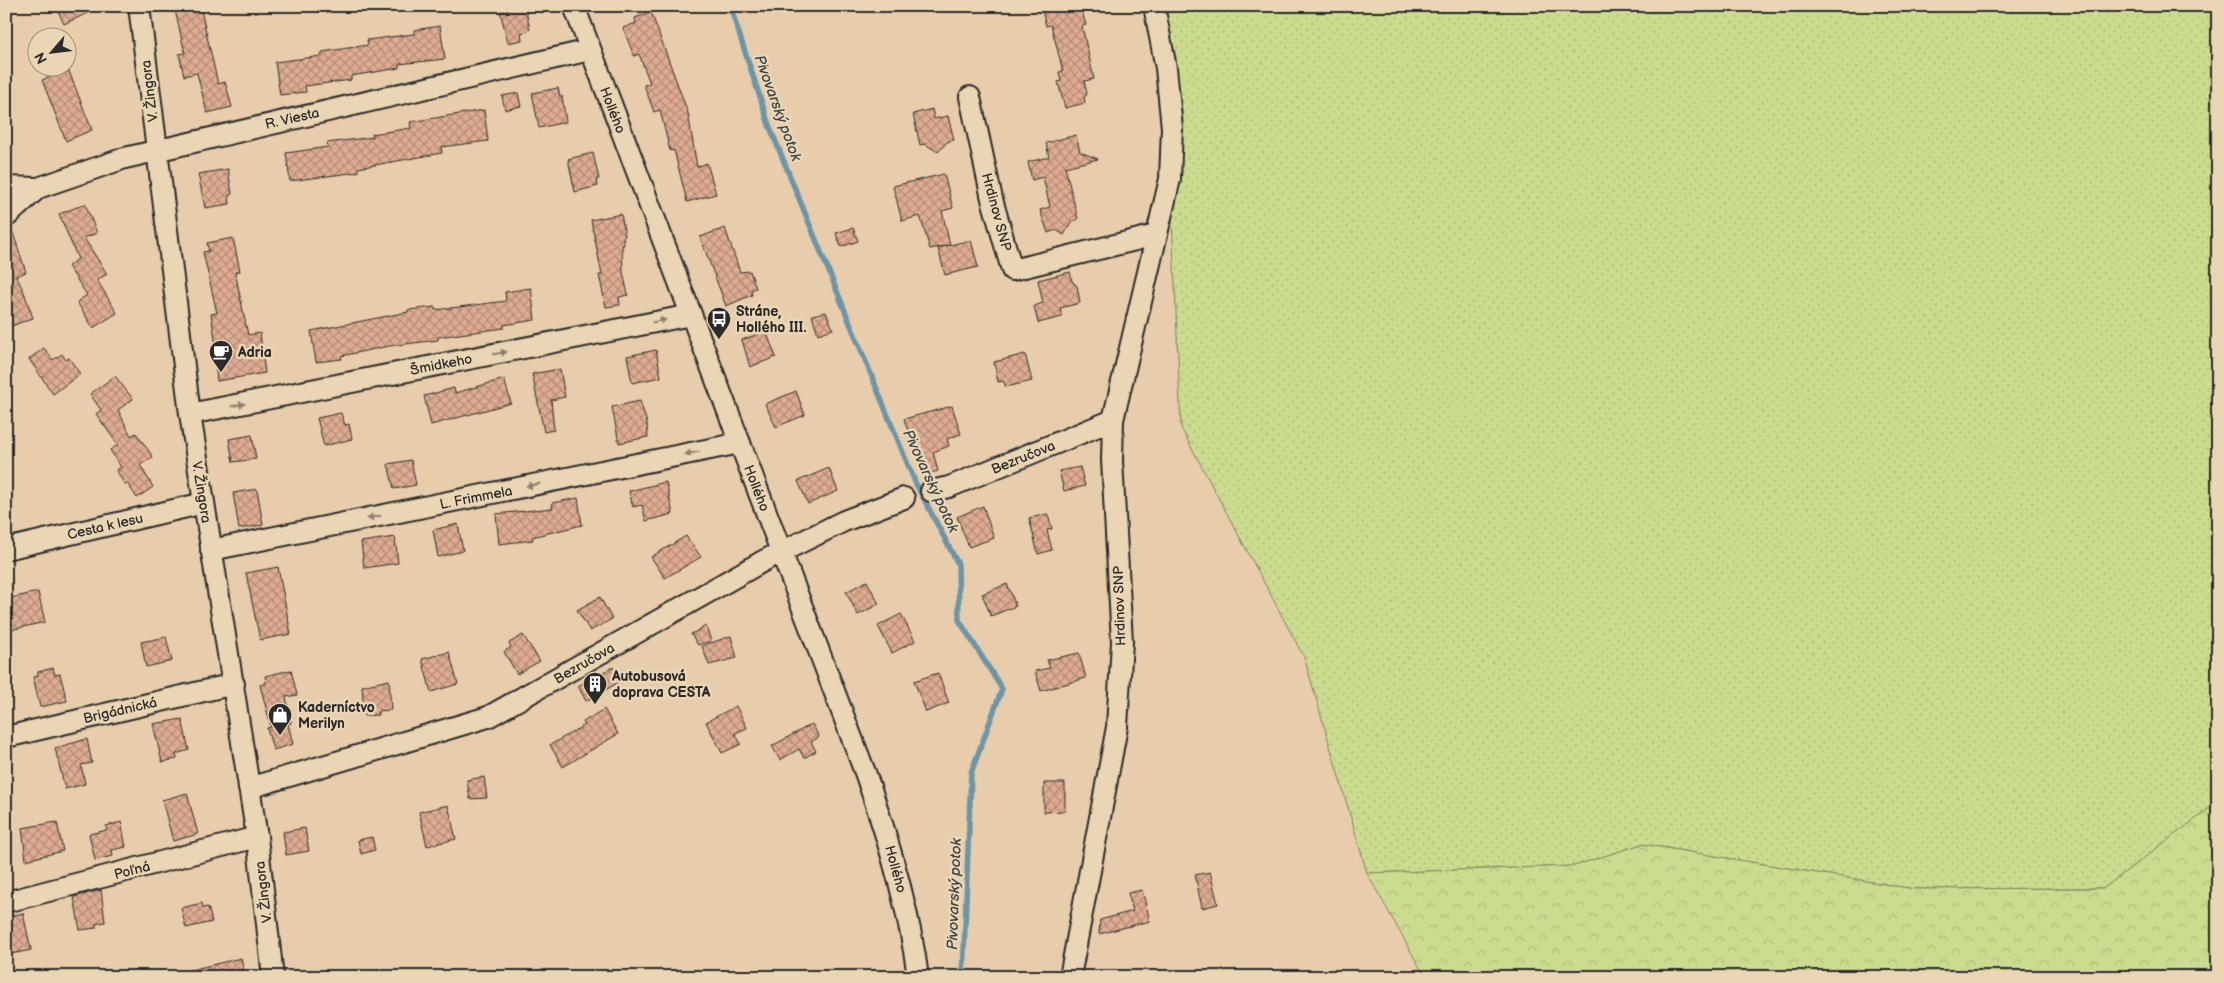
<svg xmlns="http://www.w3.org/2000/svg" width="2224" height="983" font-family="'Balsamiq Sans',sans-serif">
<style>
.grass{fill:url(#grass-dots);stroke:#7b835d}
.forest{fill:url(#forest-crowns);stroke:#7b835d}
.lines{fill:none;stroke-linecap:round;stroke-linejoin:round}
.stream{stroke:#6c95a7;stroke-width:5.5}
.building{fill:url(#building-cross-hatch);stroke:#2b2b2b}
.street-casing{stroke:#2b2b2b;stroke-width:24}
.street{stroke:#ead5b4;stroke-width:20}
.oneway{fill:#8a8070}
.labels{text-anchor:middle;stroke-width:5;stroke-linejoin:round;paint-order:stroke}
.street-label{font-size:14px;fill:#2b2b2b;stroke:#ead5b4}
.poi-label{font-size:14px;font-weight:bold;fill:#2b2b2b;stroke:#ead5b4;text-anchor:start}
.water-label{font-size:15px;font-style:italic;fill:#3b464a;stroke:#ead5b4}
</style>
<defs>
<pattern id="grass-dots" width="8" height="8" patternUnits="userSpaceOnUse" patternTransform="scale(1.25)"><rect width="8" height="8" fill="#cbdb8f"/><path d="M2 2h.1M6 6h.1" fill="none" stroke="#aebc7c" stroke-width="1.8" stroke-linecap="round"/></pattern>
<pattern id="forest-crowns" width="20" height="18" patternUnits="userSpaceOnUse" patternTransform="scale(1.25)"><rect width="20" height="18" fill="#cbdb8f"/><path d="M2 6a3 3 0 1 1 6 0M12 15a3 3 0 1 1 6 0" fill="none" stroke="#aebc7c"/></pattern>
<pattern id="building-cross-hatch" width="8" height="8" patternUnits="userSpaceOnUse" patternTransform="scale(1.25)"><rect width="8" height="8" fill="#dfac92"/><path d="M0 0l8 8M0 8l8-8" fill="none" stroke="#b58c77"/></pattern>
</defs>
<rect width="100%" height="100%" fill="#e8cdad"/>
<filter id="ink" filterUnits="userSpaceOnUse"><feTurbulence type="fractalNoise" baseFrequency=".02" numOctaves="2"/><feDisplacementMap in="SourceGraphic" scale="10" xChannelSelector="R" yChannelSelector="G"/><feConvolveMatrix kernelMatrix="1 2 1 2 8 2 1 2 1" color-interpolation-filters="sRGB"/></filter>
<g filter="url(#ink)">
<polygon class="grass" points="1163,6 2218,6 2218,802 2104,888 1914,889 1642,844 1574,866 1367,873 1304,657 1181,428"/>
<polygon class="forest" points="2218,802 2218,977 1425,977 1367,873 1574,866 1642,844 1914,889 2104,888"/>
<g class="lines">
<polyline class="stream" points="730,6 769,125 915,482 958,564 959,620 1002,689 971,773 963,977"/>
</g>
<g class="building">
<polygon points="56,6 103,6 64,24"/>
<polygon points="174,6 200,6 218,84 225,82 232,107 207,113 197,73 184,76 179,54 185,53"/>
<polygon points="525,6 530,30 521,33 522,40 508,43 500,11"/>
<polygon points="1041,6 1080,6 1086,25 1082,26 1094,79 1084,81 1087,94 1084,98 1085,103 1065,108 1058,82 1061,81 1059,72 1063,71 1051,25 1046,26"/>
<polygon points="651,12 688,113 697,167 707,163 716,194 687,202 674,150 670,151 660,110 654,112 644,85 650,83 639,54 634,56 623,28 636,23 635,18"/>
<polygon points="440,26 445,59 399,64 399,68 351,76 351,80 305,86 306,92 280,95 275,62 322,56 322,52 368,45 367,40 414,34 414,30"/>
<polygon points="68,69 92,130 66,141 42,80"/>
<polygon points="558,88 560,97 562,96 566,122 539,128 532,93"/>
<polygon points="518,93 521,106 505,110 502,96"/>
<polygon points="932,109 934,119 948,116 954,140 947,142 938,152 925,144 920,145 913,114"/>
<polygon points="484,110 488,141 441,147 442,153 358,168 358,172 290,181 286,153 328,147 327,143 373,137 372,134 411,128 410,122"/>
<polygon points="1076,135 1080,152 1098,159 1065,167 1078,219 1071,222 1064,235 1056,230 1048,233 1040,210 1050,207 1043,177 1032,180 1028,162 1049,157 1046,143"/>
<polygon points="593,153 599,179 596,179 598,186 575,192 568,159"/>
<polygon points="228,169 232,194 229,195 230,204 205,208 198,174"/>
<polygon points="944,174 953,208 942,211 950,245 971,240 978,267 945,275 938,248 950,245 930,249 920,216 902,221 893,186"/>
<polygon points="85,204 97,233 84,238 107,274 97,280 117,313 93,328 77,302 87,295 68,266 78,259 59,214"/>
<polygon points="621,214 625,236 623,237 624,245 622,245 623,272 628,295 619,297 620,305 606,307 599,275 602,275 591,220"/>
<polygon points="11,227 26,272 16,276 24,292 33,318 6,328 6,229"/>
<polygon points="725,228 740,272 750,271 756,288 751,290 752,295 726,306 700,237"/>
<polygon points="853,228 858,241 841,247 836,233"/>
<polygon points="233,238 240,271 235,272 248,335 260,333 265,373 217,381 214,352 217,352 211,314 217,313 203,252 209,251 207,243"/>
<polygon points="1070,272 1072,281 1077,286 1080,303 1060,308 1062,317 1038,323 1034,306 1043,303 1038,280"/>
<polygon points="531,288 535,320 504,325 504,328 438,337 438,340 389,346 341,356 342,359 316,362 311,331 408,312 408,310 435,307 435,310 506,301 505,292"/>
<polygon points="826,312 833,329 818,334 812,315"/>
<polygon points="766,331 776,357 750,367 742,340"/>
<polygon points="44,348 53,360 62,354 66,360 69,358 80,374 53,394 29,359"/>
<polygon points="656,350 661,377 632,383 627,356"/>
<polygon points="1025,354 1032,381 1006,387 1003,381 998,382 994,362"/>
<polygon points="560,369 565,397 551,400 554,430 544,432 532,374"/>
<polygon points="115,376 133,399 118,410 131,436 136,433 153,457 140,465 153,487 137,498 128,484 125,485 116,470 121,467 110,450 118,445 96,414 101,410 90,394"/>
<polygon points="504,379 511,403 431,425 424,396 454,388 455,393"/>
<polygon points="796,391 805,415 776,427 765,404"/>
<polygon points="640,401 647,423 648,437 619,443 612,407"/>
<polygon points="952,406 961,434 947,439 949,446 933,452 938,471 923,475 904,419"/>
<polygon points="341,413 345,425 349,424 352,439 324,446 317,418"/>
<polygon points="252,435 256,459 233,462 229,439"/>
<polygon points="411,460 416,485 394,489 388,464"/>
<polygon points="1080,467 1085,486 1064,491 1059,471"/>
<polygon points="829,468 838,491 808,504 798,481"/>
<polygon points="666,482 673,514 646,521 642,505 633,507 629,491"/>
<polygon points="257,489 263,525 239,529 233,493"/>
<polygon points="578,498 582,525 532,537 533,540 499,544 496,514 553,508 552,503"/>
<polygon points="983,506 994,538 969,547 957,517"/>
<polygon points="1048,514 1052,529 1047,530 1052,550 1038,554 1029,518"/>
<polygon points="458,524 463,551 438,557 433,530"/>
<polygon points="686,536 701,557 665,578 651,557"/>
<polygon points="395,537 398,563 364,568 361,542"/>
<polygon points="278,567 291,634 260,640 246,573"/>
<polygon points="867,581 879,604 858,615 846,592"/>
<polygon points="1007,584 1016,606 991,616 982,594"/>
<polygon points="38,592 45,622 10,630 6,599"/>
<polygon points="600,597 612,619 590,631 577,610"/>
<polygon points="901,614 915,641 892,653 878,626"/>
<polygon points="706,626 711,641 698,645 691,634"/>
<polygon points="523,635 540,661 517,674 504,652 511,647 509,643"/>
<polygon points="731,636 737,658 709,665 702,646"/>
<polygon points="166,637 172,661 146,667 141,642"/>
<polygon points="449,652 458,684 431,692 422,659"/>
<polygon points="1079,653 1086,678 1041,691 1035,671 1050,668 1047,660"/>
<polygon points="613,667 621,681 586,701 578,686"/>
<polygon points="53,668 55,675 60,674 67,701 40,707 33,677 38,676 38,672"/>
<polygon points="291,670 297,695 286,697 291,723 288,724 293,744 273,750 267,728 271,727 260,685 266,683 265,676"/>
<polygon points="938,673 949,703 926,712 914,681"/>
<polygon points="389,680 391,710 378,711 378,715 364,716 362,686"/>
<polygon points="736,706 747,728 735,733 741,744 722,753 706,722"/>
<polygon points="604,709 618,734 563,767 550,745 585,725 583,722"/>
<polygon points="182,719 189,750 176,754 177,759 162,762 153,724"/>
<polygon points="812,724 819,737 811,742 816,751 804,758 799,749 780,760 772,746"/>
<polygon points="87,739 92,763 81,765 85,784 65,789 55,748"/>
<polygon points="484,777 487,798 470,799 467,780"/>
<polygon points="1044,783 1065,783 1065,811 1044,812"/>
<polygon points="187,793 198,834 173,841 162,800"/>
<polygon points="448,805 456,839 427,846 419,812"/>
<polygon points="57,822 63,851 26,860 22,828"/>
<polygon points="121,822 126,847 112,850 113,856 95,860 89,834 107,830 106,826"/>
<polygon points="305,828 309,851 286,855 283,832"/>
<polygon points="372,837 375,850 361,854 358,840"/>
<polygon points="1210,872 1218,904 1202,908 1195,875"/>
<polygon points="101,890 105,922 96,924 96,928 80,930 74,897"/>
<polygon points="1142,890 1150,921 1099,934 1100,920 1133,911 1128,893"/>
<polygon points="202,903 203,908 208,907 212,922 186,928 181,908"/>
<polygon points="23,913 31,950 6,955 6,917"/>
<polygon points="241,958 245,977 187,977 186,971"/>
</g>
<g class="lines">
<defs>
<g id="street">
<polyline points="139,6 190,414 257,837 273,977"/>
<path d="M574 6 866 775C889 841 909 908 918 977"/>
<polyline points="970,97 992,199 1012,270 1156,235"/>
<polyline points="6,187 38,188"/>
<polyline points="6,217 38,188 125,158 590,50"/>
<polyline points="190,414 691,315"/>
<polyline points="931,491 949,487 1113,420"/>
<polyline points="6,549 204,503"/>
<polyline points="211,550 740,443"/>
<polyline points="6,737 234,684"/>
<polyline points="249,788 488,717 765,560 844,521 904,498"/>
<polyline points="6,902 257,837"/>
<polyline points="1070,977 1117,727 1122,642 1112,460 1113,420 1170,179 1172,128 1166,68 1154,6"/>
</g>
</defs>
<use href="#street" class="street-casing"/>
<use href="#street" class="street"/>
</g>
<defs><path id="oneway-solid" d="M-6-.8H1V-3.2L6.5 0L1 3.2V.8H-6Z" transform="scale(1.25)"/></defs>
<g class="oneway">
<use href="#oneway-solid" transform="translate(659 321) rotate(-11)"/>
<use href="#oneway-solid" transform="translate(500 353) rotate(-11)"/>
<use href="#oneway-solid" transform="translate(238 405) rotate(-11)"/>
<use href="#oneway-solid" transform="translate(692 453) rotate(169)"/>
<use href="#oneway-solid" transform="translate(533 485) rotate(169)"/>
<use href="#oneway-solid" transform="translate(374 517) rotate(169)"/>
</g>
</g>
<defs>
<symbol id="bus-pin" viewBox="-11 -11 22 30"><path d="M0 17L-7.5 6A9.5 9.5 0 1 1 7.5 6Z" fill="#2b2b2b" stroke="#ead5b4"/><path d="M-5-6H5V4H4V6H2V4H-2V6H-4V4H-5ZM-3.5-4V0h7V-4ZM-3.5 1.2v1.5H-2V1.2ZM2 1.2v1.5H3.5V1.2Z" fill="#fff"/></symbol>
<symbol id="cafe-pin" viewBox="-11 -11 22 30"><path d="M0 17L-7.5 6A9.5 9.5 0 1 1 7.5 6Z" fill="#2b2b2b" stroke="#ead5b4"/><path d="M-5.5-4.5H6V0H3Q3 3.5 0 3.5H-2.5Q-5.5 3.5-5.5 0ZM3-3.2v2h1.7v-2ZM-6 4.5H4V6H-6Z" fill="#fff"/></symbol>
<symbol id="building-pin" viewBox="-11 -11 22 30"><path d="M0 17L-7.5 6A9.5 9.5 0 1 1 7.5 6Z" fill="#2b2b2b" stroke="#ead5b4"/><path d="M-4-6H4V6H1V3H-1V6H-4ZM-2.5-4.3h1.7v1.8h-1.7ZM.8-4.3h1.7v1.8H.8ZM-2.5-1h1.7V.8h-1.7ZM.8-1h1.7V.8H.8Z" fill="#fff"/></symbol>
<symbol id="shop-pin" viewBox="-11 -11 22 30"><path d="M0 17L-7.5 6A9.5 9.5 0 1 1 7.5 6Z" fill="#2b2b2b" stroke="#ead5b4"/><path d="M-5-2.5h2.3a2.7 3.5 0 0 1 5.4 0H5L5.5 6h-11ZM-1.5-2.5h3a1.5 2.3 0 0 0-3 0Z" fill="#fff"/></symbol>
</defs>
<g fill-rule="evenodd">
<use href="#bus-pin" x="705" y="305" width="28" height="38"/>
<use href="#cafe-pin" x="207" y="338" width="28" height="38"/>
<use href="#building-pin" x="581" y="670" width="28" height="38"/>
<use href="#shop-pin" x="266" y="701" width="28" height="38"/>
</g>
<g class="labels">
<g class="street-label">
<text transform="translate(149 91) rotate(-97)" y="5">V. Žingora</text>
<text transform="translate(613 110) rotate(69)" y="5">Hollého</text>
<text transform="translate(292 118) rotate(-13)" y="5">R. Viesta</text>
<text transform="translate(997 212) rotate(75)" y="5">Hrdinov SNP</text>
<text transform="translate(441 364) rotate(-11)" y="5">Šmidkeho</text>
<text transform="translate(1023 457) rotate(-22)" y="5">Bezručova</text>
<text transform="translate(757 488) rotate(69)" y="5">Hollého</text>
<text transform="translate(202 492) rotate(81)" y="5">V. Žingora</text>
<text transform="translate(476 497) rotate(-11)" y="5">L. Frimmela</text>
<text transform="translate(105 526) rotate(-13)" y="5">Cesta k lesu</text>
<text transform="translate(1119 606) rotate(-92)" y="5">Hrdinov SNP</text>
<text transform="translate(584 663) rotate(-30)" y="5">Bezručova</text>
<text transform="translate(120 710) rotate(-13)" y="5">Brigádnická</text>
<text transform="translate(896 869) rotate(75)" y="5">Hollého</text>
<text transform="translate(132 870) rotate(-14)" y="5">Poľná</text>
<text transform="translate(263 892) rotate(-97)" y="5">V. Žingora</text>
</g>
<g class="poi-label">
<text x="736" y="316">Stráne,<tspan x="736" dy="16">Hollého III.</tspan></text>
<text x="238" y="357">Adria</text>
<text x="612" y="681">Autobusová<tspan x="612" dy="16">doprava CESTA</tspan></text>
<text x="298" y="712">Kaderníctvo<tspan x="298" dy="16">Merilyn</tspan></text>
</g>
<g class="water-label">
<text transform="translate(778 108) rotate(70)" y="5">Pivovarský potok</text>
<text transform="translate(931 481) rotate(65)" y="5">Pivovarský potok</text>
<text transform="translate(954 894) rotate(-88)" y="5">Pivovarský potok</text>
</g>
</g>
<rect width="2224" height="983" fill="none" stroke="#ead5b4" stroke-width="25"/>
<rect x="12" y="12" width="2199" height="958" fill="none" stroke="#2b2b2b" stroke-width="2" filter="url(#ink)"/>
<g transform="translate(52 52) rotate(242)"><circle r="24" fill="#ead5b4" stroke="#9e917d"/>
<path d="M0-4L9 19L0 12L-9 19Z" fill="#2b2b2b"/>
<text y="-8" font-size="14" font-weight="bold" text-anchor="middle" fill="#2b2b2b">N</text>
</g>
</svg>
